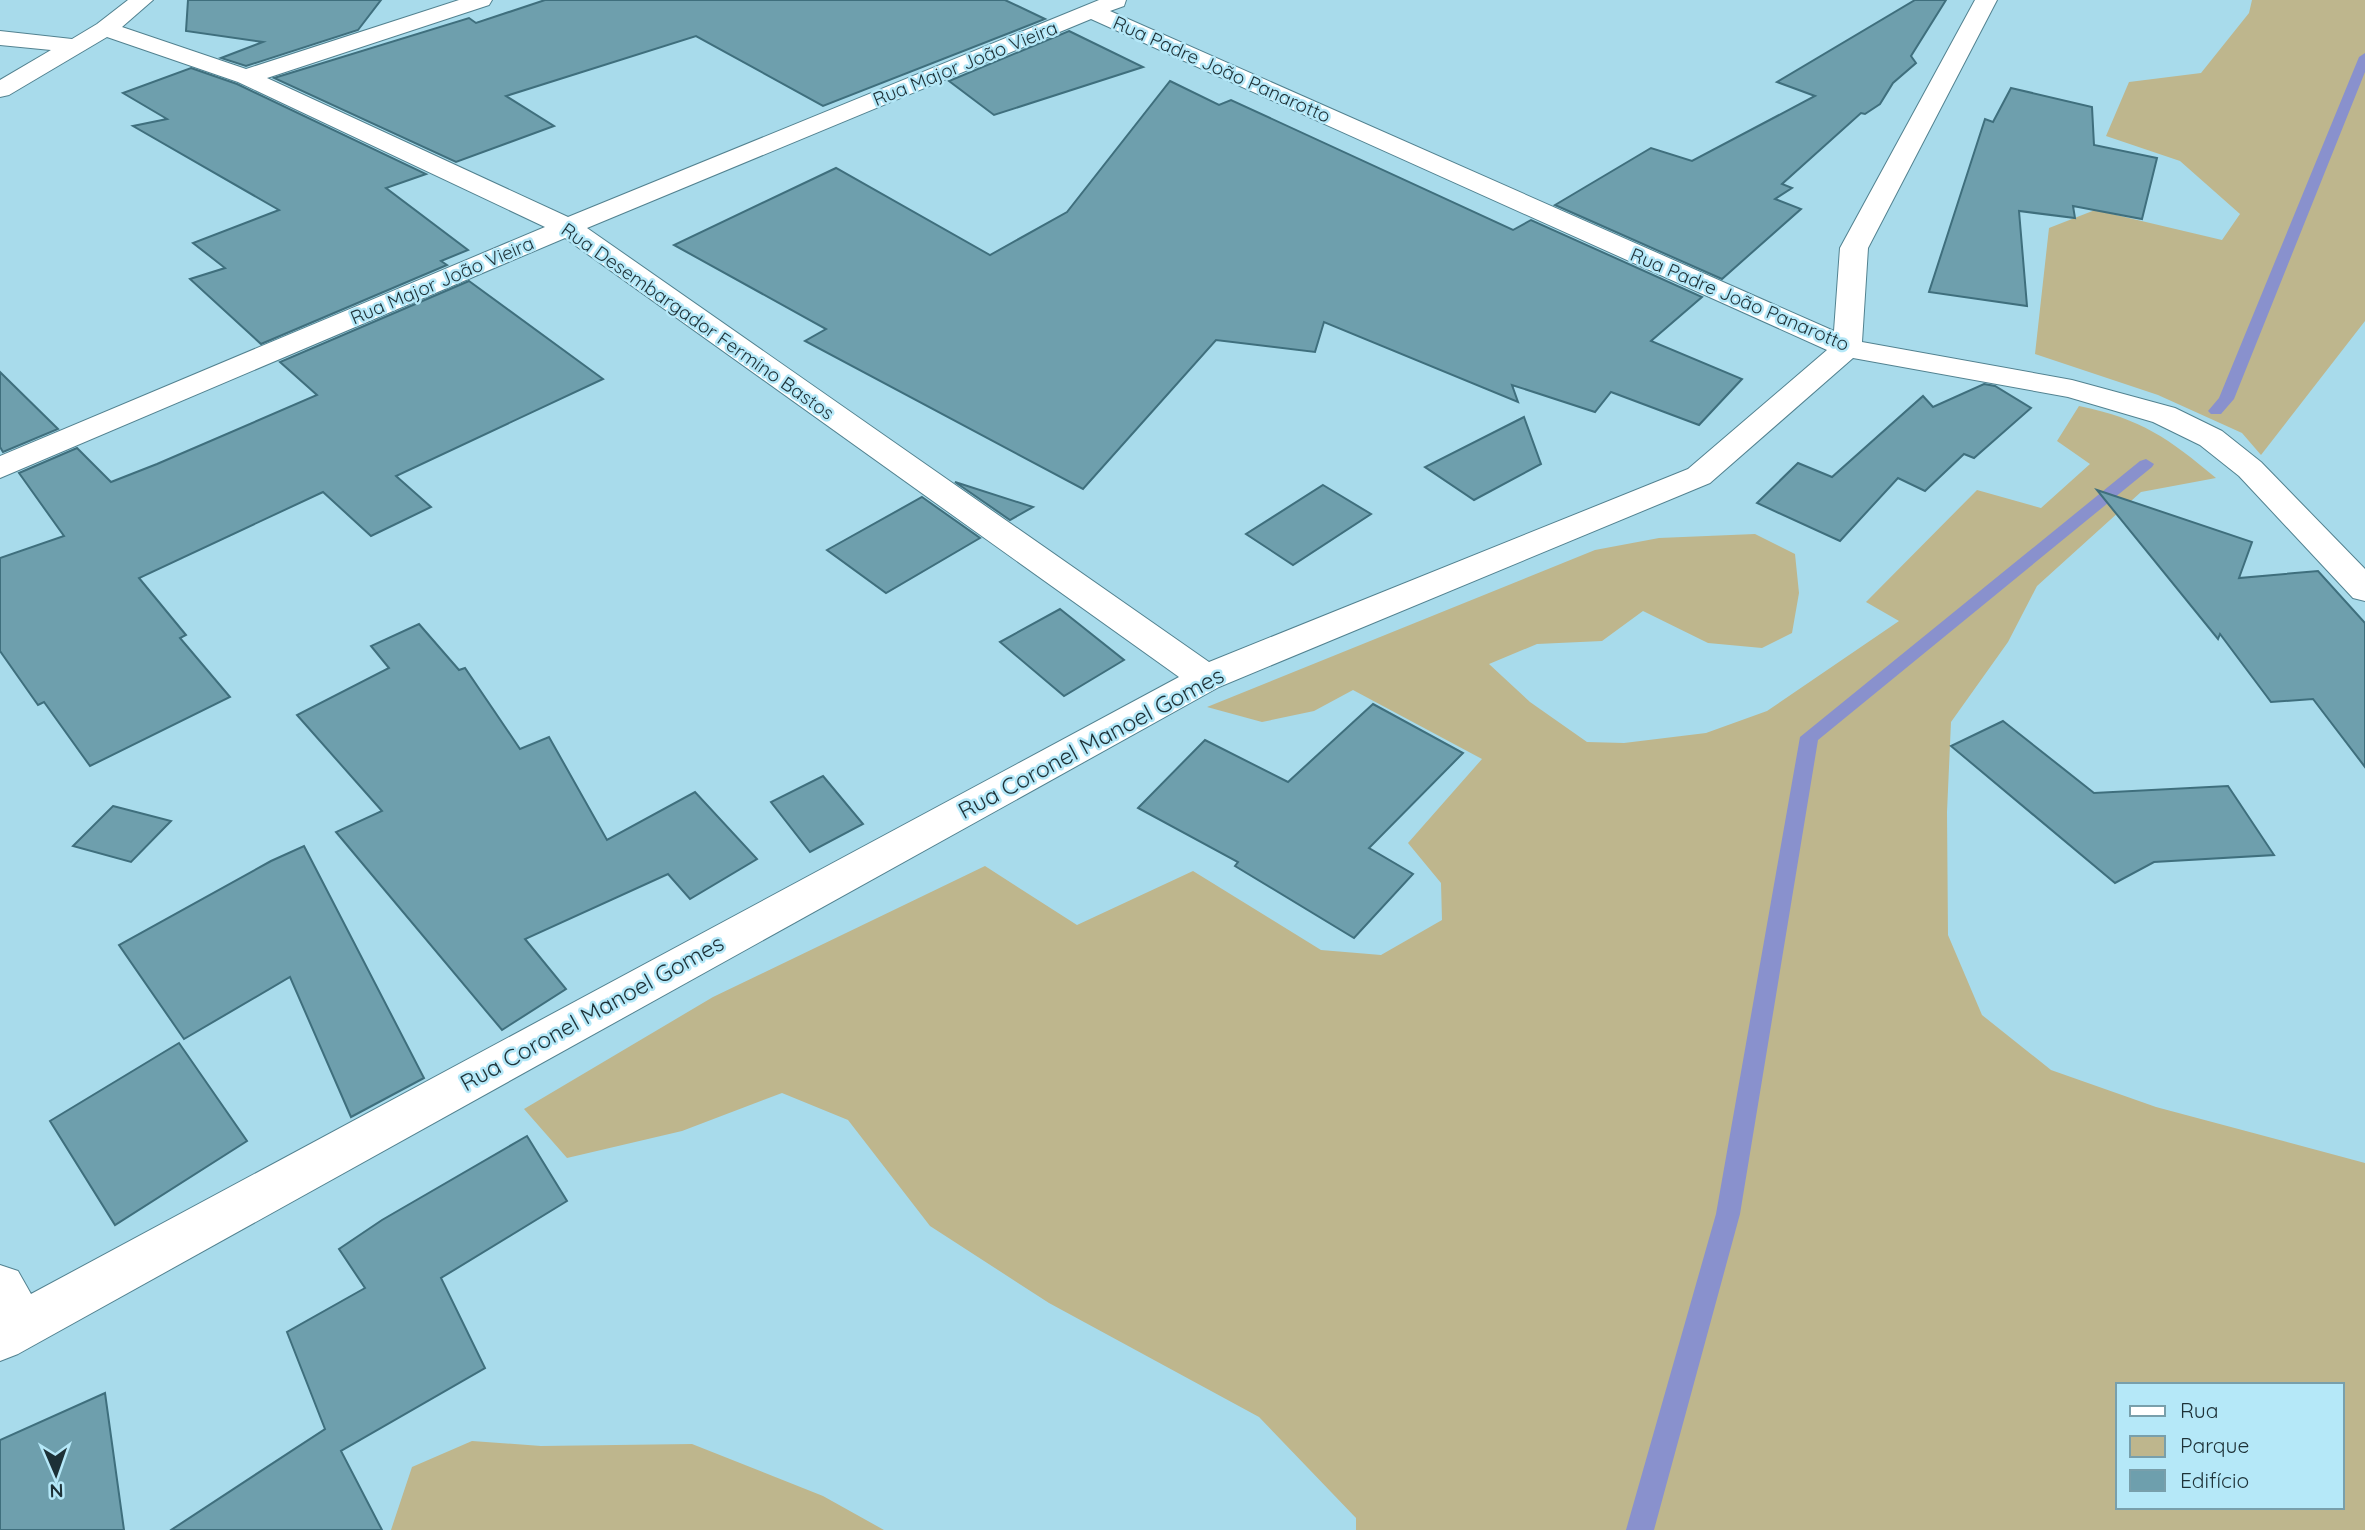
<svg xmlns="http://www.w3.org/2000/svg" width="2365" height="1530" font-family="Quicksand,sans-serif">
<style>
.green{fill:#beb68d;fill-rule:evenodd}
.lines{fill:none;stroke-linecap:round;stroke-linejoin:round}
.stream{fill:#8991cd;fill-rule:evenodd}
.building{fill:#6e9fad;stroke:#3f6f7d;stroke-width:2}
.minor-casing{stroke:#528290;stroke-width:2}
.minor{fill:#fff;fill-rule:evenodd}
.labels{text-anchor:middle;stroke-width:5;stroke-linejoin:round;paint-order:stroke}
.far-street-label{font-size:19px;fill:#1d3137;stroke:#b5e8f8}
.street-label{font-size:23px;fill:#1d3137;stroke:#b5e8f8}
</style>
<rect width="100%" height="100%" fill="#a8dbeb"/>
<g class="green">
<polygon points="2252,0 2365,0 2365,321 2261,455 2242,433 2158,395 2035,354 2049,228 2095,210 2222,240 2240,214 2180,161 2106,136 2129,82 2201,73 2249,13"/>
<path d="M2079 406C2142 419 2168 438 2216 478L2141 492 2037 586 2008 642 1951 722 1947 812 1948 935 1982 1015 2051 1070 2156 1107 2365 1163V1530H1356V1518L1259 1417 1049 1303 930 1226 848 1120 782 1093 682 1131 567 1158 524 1109 713 997 985 866 1077 925 1193 871 1321 950 1381 955 1442 920 1441 883 1408 843 1482 759 1353 690 1314 711 1262 722 1207 707 1595 550 1659 538 1755 534 1795 554 1799 593 1792 633 1762 648 1708 643 1643 611 1602 641 1537 644 1489 664 1530 702 1587 742 1624 743 1706 733 1767 711 1899 621 1866 602 1977 490 2041 508 2090 464 2057 441ZM2118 1385H2342V1507H2118Z"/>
<polygon points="472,1441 541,1446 692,1444 823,1496 884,1530 391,1530 412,1467"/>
</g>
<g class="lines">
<g class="stream">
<polygon points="2365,53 2365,72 2234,399 2221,414 2211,414 2208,411 2219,398 2359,57"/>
<polygon points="2146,459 2154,464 2152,467 1818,740 1740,1214 1654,1530 1626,1530 1716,1214 1800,737 2140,461"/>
</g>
</g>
<g class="building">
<polygon points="188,0 381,0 358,30 246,66 221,58 263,42 186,31"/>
<polygon points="545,0 1005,0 1045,19 823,106 696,36 506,96 554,126 456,162 274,78 469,18 476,23"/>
<polygon points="1915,0 1946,0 1911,56 1916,63 1893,83 1880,104 1865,114 1861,113 1782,184 1792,188 1775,199 1801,209 1722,279 1555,205 1651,148 1692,161 1815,96 1777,82"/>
<polygon points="1069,31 1143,67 994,115 949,81"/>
<polygon points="191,68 237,84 426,174 386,188 468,250 441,261 447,265 261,344 190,279 225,268 193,243 279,210 133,126 167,119 123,93"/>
<polygon points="1170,81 1219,105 1231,100 1513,230 1531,220 1702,297 1651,341 1742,379 1699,425 1611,392 1595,412 1512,385 1518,402 1324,322 1315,352 1216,340 1083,489 805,341 826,329 674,245 836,168 990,255 1067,212"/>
<polygon points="2011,88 2092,107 2094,145 2157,158 2142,219 2073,206 2075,218 2019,211 2027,306 1929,292 1985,119 1993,122"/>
<polygon points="469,281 603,379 396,476 431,507 371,536 323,492 139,578 186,635 180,638 230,697 90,766 44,702 38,705 0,651 0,558 64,536 19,473 77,448 111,482 157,464 317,395 280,362"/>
<polygon points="0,372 58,429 3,452 0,447"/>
<polygon points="1984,384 1995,386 2031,408 1974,458 1964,454 1925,491 1898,478 1840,541 1757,503 1798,463 1832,477 1923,396 1933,407"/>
<polygon points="1524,417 1541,464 1474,500 1425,467"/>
<polygon points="955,482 1033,507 1010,520"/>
<polygon points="1323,485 1371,514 1293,565 1246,534"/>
<polygon points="2097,490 2252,542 2239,578 2318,571 2365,623 2365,767 2313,699 2271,702 2220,634 2218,639"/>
<polygon points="922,497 980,538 886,593 827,550"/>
<polygon points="1060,609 1124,660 1064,696 1000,642"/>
<polygon points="419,624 459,670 465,668 520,749 549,737 607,840 695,792 757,859 690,899 668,874 525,939 566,989 502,1030 336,832 382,811 297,715 389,668 371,646"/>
<polygon points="1373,704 1463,753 1369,848 1413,874 1354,938 1235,866 1238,862 1138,808 1205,740 1288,782"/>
<polygon points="2003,721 2094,793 2228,786 2274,855 2154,862 2115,883 1951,746"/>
<polygon points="823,776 863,824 810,852 771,802"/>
<polygon points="113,806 171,821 131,862 73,846"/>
<polygon points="304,846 424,1078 351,1117 290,977 184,1039 119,945 271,861"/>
<polygon points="179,1043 247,1141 115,1225 50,1121"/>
<polygon points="527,1136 567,1201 441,1278 485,1368 341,1451 382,1530 171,1530 325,1429 287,1332 365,1288 339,1249 382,1220"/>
<polygon points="105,1393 124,1530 0,1530 0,1440"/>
</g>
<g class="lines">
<defs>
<path id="minor" d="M128 0H153L122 27 246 69 459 0H492L489 5 267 78 568 217 1099 0H1126L1124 6 1110 11 1834 331 1840 248 1975 0H1997L1868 248 1862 342 2072 380 2175 408 2222 431 2261 462 2365 569V601L2353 598 2239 476 2200 445 2153 422 2068 397 1853 358 1710 483 1219 687 18 1354 0 1361V1265L18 1271 31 1294 1179 677 565 238 0 478V456L545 227 238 82 107 37 9 95 0 97V80L51 50 0 45V31L72 39 97 24ZM1091 19 1827 350 1688 469 1209 662 587 228Z"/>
</defs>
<use href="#minor" class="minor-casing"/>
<use href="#minor" class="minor"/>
</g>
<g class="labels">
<g class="far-street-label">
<text transform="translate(965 63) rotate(-22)" y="7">Rua Major João Vieira</text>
<text transform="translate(1222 69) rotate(24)" y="7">Rua Padre João Panarotto</text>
<text transform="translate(442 280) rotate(-23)" y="7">Rua Major João Vieira</text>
<text transform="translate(1740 299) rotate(23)" y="7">Rua Padre João Panarotto</text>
<text transform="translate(698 321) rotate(35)" y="7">Rua Desembargador Fermino Bastos</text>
</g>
<g class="street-label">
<text transform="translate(1091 743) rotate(-28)" y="8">Rua Coronel Manoel Gomes</text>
<text transform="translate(592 1013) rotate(-29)" y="8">Rua Coronel Manoel Gomes</text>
</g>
</g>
<rect x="2116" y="1383" width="228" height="126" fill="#b5e8f8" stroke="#789fab" stroke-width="2"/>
<rect x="2130" y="1406" width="35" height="10" fill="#ffffff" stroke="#789fab" stroke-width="2"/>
<text x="2180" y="1418" font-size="21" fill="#1d3137">Rua</text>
<rect x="2130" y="1436" width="35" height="21" fill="#beb68d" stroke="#789fab" stroke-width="2"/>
<text x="2180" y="1453" font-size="21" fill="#1d3137">Parque</text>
<rect x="2130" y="1470" width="35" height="21" fill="#6e9fad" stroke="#789fab" stroke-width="2"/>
<text x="2180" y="1488" font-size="21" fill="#1d3137">Edifício</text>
<g transform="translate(56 1474) rotate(178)" stroke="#b5e8f8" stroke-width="5" paint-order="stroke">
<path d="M0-5L12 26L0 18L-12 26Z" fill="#1d3137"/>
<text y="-10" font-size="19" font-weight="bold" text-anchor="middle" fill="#1d3137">N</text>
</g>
</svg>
